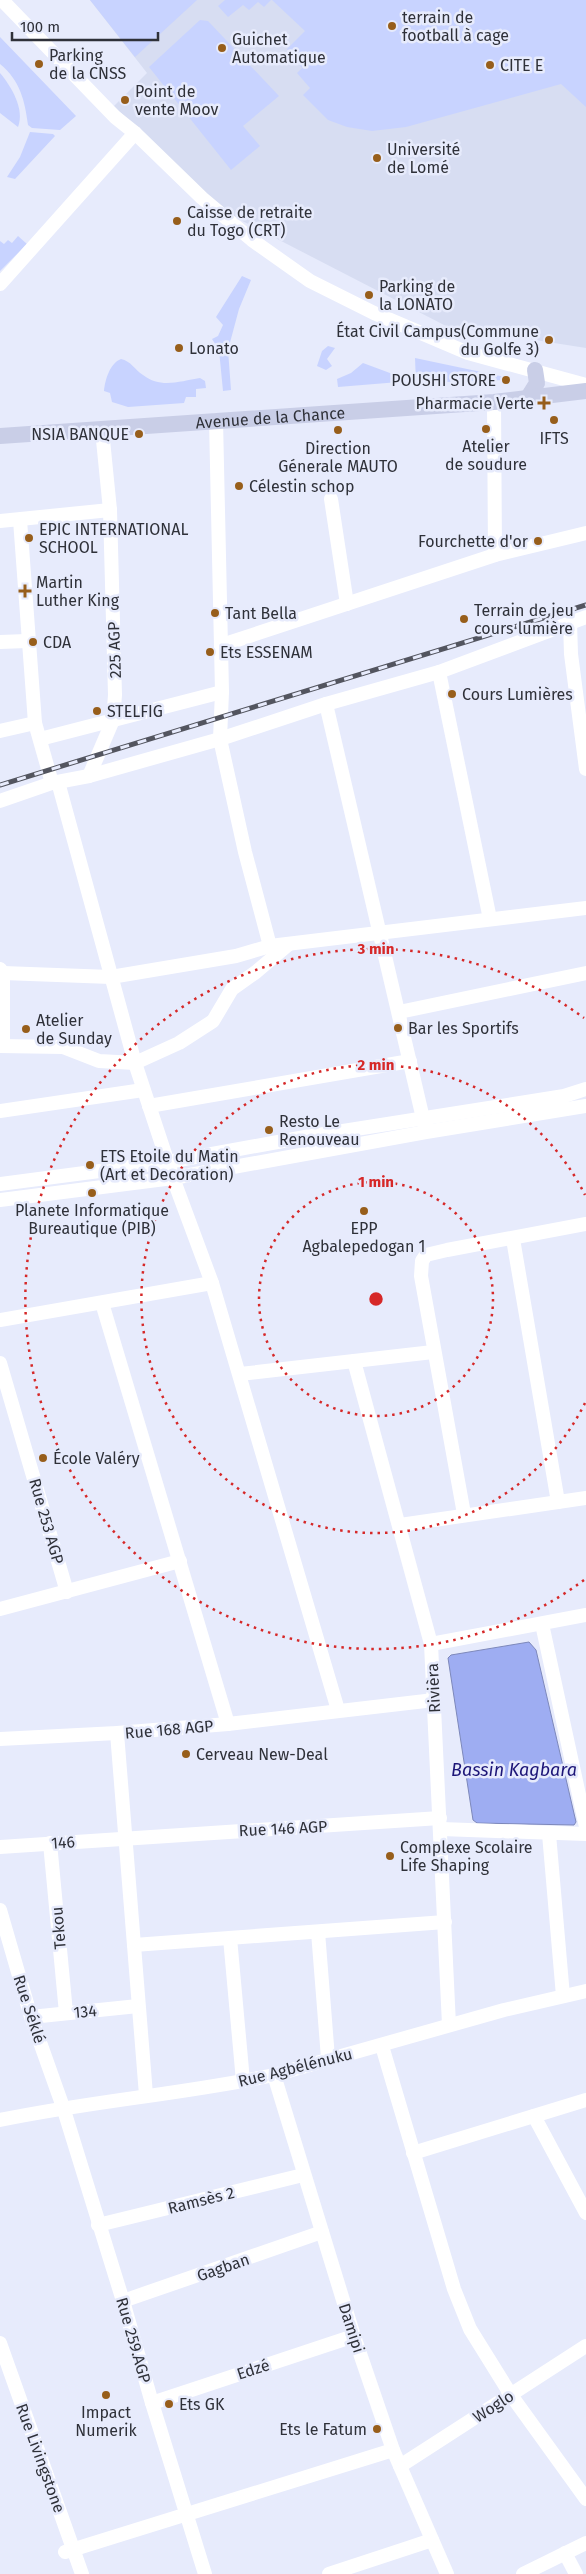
<svg xmlns="http://www.w3.org/2000/svg" width="586" height="2574" font-family="'Fira Sans',sans-serif">
<style>
.built{fill:#d7ddf2}
.green{fill:#c8d3ff}
.water{fill:#9eadf2;stroke:#7d88ba}
.lines{fill:none;stroke-linecap:round;stroke-linejoin:round}
.minor{stroke:#fff;stroke-width:14}
.major{stroke:#c9cee7;stroke-width:16}
.rail-casing{stroke:#53555f;stroke-width:5}
.rail{stroke:#e7ebfc;stroke-width:3;stroke-dasharray:9;stroke-linecap:butt}
.ring{fill:none;stroke:#d62828;stroke-width:2.5;stroke-dasharray:2.5 5}
.poi-dot{fill:#975e1b;stroke:#e7ebfc;stroke-width:2}
.labels{text-anchor:middle;stroke-width:5;stroke-linejoin:round;paint-order:stroke}
.poi-label{font-size:16px;fill:#2f3139;stroke:#e7ebfc;text-anchor:start}
.street-label{font-size:16px;fill:#2f3139;stroke:#e7ebfc}
.water-label{font-size:18px;font-style:italic;fill:#1d1678;stroke:#e7ebfc}
.centre{fill:#d62828;stroke:#e7ebfc;stroke-width:2.5}
.ring-label{font-size:15px;text-anchor:middle;font-weight:bold;fill:#d62828;stroke:#e7ebfc;stroke-width:5;stroke-linejoin:round;paint-order:stroke}
</style>
<rect width="100%" height="100%" fill="#e7ebfc"/>
<polygon class="built" points="90,0 586,0 586,348 446,326 221,210 114,106 147,73"/>
<g class="green">
<polygon points="90,0 197,0 135,57"/>
<polygon points="225,0 271,0 264,7 258,2 249,10 243,5 228,17 218,6"/>
<polygon points="272,0 586,0 586,107 561,84 406,127 372,131 347,127 328,120 303,95 310,88 297,73 302,68 287,49 305,31"/>
<polygon points="200,20 208,21 279,96 243,126 260,146 231,170 149,67"/>
<path d="M0 37 76 116 60 130 32 128 28 125C25 101 20 80 0 64Z"/>
<path d="M0 73C11 86 25 109 18 127L0 113Z"/>
<polygon points="30,132 53,134 55,136 15,179 7,177 20,157"/>
<polygon points="18,236 27,244 0,271 0,241 4,244 8,240 12,243"/>
<polygon points="242,276 251,280 239,309 228,350 231,390 223,391 219,350 212,339 218,336 223,325 216,317"/>
<polygon points="328,346 335,348 327,359 332,366 326,370 317,366 322,351"/>
<polygon points="415,358 505,377 505,380 416,383"/>
<path d="M121 359C131 361 135 370 143 375 161 389 180 381 200 378L205 381 206 388 196 389V397H186L184 403 128 407 112 402 110 393 104 391C105 380 110 363 121 359Z"/>
<polygon points="363,363 398,376 399,382 338,387 337,379 351,373"/>
</g>
<polygon class="water" points="529,1642 536,1650 576,1822 574,1825 477,1823 473,1820 448,1658 451,1655"/>
<g class="lines">
<g class="minor">
<polyline points="2,0 115,117 135,133 202,198 252,240 310,281 374,313 468,353 586,385"/>
<polyline points="0,284 135,133"/>
<polyline points="494,402 495,555"/>
<polyline points="216,420 222,692 220,739 245,852 270,946"/>
<polyline points="331,499 347,604"/>
<polyline points="20,520 35,723 52,783"/>
<polyline points="0,521 110,510"/>
<polyline points="570,622 571,654 586,769"/>
<polyline points="0,642 27,641"/>
<polyline points="222,645 495,555 586,533"/>
<polyline points="439,672 490,919"/>
<polyline points="326,704 425,1127"/>
<polyline points="0,731 35,723"/>
<polyline points="40,739 222,692"/>
<polyline points="89,776 113,720 115,695 110,510 102,430"/>
<polyline points="58,782 135,1063 173,1178 212,1283 338,1710"/>
<polyline points="0,801 52,783 89,776 220,739 326,704 439,672 586,617"/>
<polyline points="0,969 3,973 3,1046"/>
<polyline points="3,973 111,977 236,956 270,946 586,908"/>
<polyline points="399,1012 586,973"/>
<polyline points="0,1046 63,1047 99,1061 135,1063 179,1043 213,1021 232,989 256,972 289,944"/>
<polyline points="149,1106 410,1061"/>
<polyline points="0,1111 143,1090"/>
<polyline points="0,1184 168,1162 305,1137 564,1096 586,1089"/>
<polyline points="0,1200 173,1178 426,1132 586,1106"/>
<polyline points="513,1239 558,1502"/>
<polyline points="102,1303 228,1724"/>
<polyline points="0,1320 212,1283"/>
<polyline points="354,1361 431,1644 449,2025"/>
<polyline points="0,1363 67,1592"/>
<polyline points="240,1374 433,1352"/>
<polyline points="464,1514 421,1276 422,1261 426,1255 447,1250 586,1224"/>
<polyline points="400,1525 586,1498"/>
<polyline points="0,1609 180,1561"/>
<polyline points="542,1624 586,1827"/>
<polyline points="431,1644 586,1615"/>
<polyline points="117,1733 146,2095"/>
<polyline points="0,1739 117,1733 228,1724 434,1700"/>
<polyline points="441,1829 586,1834"/>
<polyline points="549,1834 563,1996"/>
<polyline points="50,1843 66,2013"/>
<polyline points="0,1847 440,1818"/>
<polyline points="0,1910 31,2017 63,2107 123,2301 152,2403 205,2574"/>
<polyline points="318,1932 328,2058"/>
<polyline points="230,1938 243,2081"/>
<polyline points="134,1945 445,1922"/>
<polyline points="31,2017 138,2006"/>
<polyline points="382,2046 454,2289 470,2329 511,2395 586,2499"/>
<polyline points="274,2075 354,2336 393,2450 447,2574"/>
<polyline points="534,2116 586,2213"/>
<path d="M0 2120C91 2101 184 2094 274 2075L504 2010 586 1991"/>
<polyline points="413,2153 586,2100"/>
<polyline points="98,2225 303,2175"/>
<polyline points="123,2301 322,2232"/>
<polyline points="0,2343 82,2574"/>
<polyline points="152,2403 354,2336"/>
<polyline points="400,2466 586,2346"/>
<polyline points="65,2552 393,2450"/>
<polyline points="565,2553 576,2574"/>
<polyline points="329,2574 432,2540"/>
<polyline points="523,2574 586,2543"/>
</g>
<g class="major">
<polyline points="527,399 537,383 535,370"/>
<path id="s1" d="M0 436 494 402 586 391"/>
</g>
<defs>
<polyline id="rail" points="0,785 586,605"/>
</defs>
<use href="#rail" class="rail-casing"/>
<use href="#rail" class="rail"/>
</g>
<g class="ring">
<circle cx="376" cy="1299" r="117"/>
<path d="M585 1403A234 234 0 1 1 585 1195"/>
<path d="M584 1580A350 350 0 1 1 584 1018"/>
</g>
<g class="poi-dot">
<circle cx="392" cy="26" r="5"/>
<circle cx="222" cy="48" r="5"/>
<circle cx="39" cy="64" r="5"/>
<circle cx="490" cy="65" r="5"/>
<circle cx="125" cy="100" r="5"/>
<circle cx="377" cy="158" r="5"/>
<circle cx="177" cy="221" r="5"/>
<circle cx="369" cy="295" r="5"/>
<circle cx="549" cy="340" r="5"/>
<circle cx="179" cy="348" r="5"/>
<circle cx="506" cy="380" r="5"/>
<path d="M541.5 395.5h5v5h5v5h-5v5h-5v-5h-5v-5h5z"/>
<circle cx="554" cy="420" r="5"/>
<circle cx="486" cy="429" r="5"/>
<circle cx="338" cy="430" r="5"/>
<circle cx="139" cy="434" r="5"/>
<circle cx="239" cy="486" r="5"/>
<circle cx="29" cy="538" r="5"/>
<circle cx="538" cy="541" r="5"/>
<path d="M22.5 583.5h5v5h5v5h-5v5h-5v-5h-5v-5h5z"/>
<circle cx="215" cy="613" r="5"/>
<circle cx="464" cy="619" r="5"/>
<circle cx="33" cy="642" r="5"/>
<circle cx="210" cy="652" r="5"/>
<circle cx="452" cy="694" r="5"/>
<circle cx="97" cy="711" r="5"/>
<circle cx="398" cy="1028" r="5"/>
<circle cx="26" cy="1029" r="5"/>
<circle cx="269" cy="1130" r="5"/>
<circle cx="90" cy="1165" r="5"/>
<circle cx="92" cy="1193" r="5"/>
<circle cx="364" cy="1211" r="5"/>
<circle cx="43" cy="1458" r="5"/>
<circle cx="186" cy="1754" r="5"/>
<circle cx="390" cy="1856" r="5"/>
<circle cx="106" cy="2395" r="5"/>
<circle cx="169" cy="2404" r="5"/>
<circle cx="377" cy="2429" r="5"/>
</g>
<g class="labels">
<g class="poi-label">
<text x="402" y="23">terrain de<tspan x="402" dy="18">football à cage</tspan></text>
<text x="232" y="45">Guichet<tspan x="232" dy="18">Automatique</tspan></text>
<text x="49" y="61">Parking<tspan x="49" dy="18">de la CNSS</tspan></text>
<text x="500" y="71">CITE E</text>
<text x="135" y="97">Point de<tspan x="135" dy="18">vente Moov</tspan></text>
<text x="387" y="155">Université<tspan x="387" dy="18">de Lomé</tspan></text>
<text x="187" y="218">Caisse de retraite<tspan x="187" dy="18">du Togo (CRT)</tspan></text>
<text x="379" y="292">Parking de<tspan x="379" dy="18">la LONATO</tspan></text>
<text x="539" y="337" text-anchor="end">État Civil Campus(Commune<tspan x="539" dy="18">du Golfe 3)</tspan></text>
<text x="189" y="354">Lonato</text>
<text x="496" y="386" text-anchor="end">POUSHI STORE</text>
<text x="534" y="409" text-anchor="end">Pharmacie Verte</text>
<text x="129" y="440" text-anchor="end">NSIA BANQUE</text>
<text x="554" y="444" text-anchor="middle">IFTS</text>
<text x="486" y="452" text-anchor="middle">Atelier<tspan x="486" dy="18">de soudure</tspan></text>
<text x="338" y="454" text-anchor="middle">Direction<tspan x="338" dy="18">Génerale MAUTO</tspan></text>
<text x="249" y="492">Célestin schop</text>
<text x="39" y="535">EPIC INTERNATIONAL<tspan x="39" dy="18">SCHOOL</tspan></text>
<text x="528" y="547" text-anchor="end">Fourchette d'or</text>
<text x="36" y="588">Martin<tspan x="36" dy="18">Luther King</tspan></text>
<text x="474" y="616">Terrain de jeu<tspan x="474" dy="18">cours lumière</tspan></text>
<text x="225" y="619">Tant Bella</text>
<text x="43" y="648">CDA</text>
<text x="220" y="658">Ets ESSENAM</text>
<text x="462" y="700">Cours Lumières</text>
<text x="107" y="717">STELFIG</text>
<text x="36" y="1026">Atelier<tspan x="36" dy="18">de Sunday</tspan></text>
<text x="408" y="1034">Bar les Sportifs</text>
<text x="279" y="1127">Resto Le<tspan x="279" dy="18">Renouveau</tspan></text>
<text x="100" y="1162">ETS Etoile du Matin<tspan x="100" dy="18">(Art et Decoration)</tspan></text>
<text x="92" y="1216" text-anchor="middle">Planete Informatique<tspan x="92" dy="18">Bureautique (PIB)</tspan></text>
<text x="364" y="1234" text-anchor="middle">EPP<tspan x="364" dy="18">Agbalepedogan 1</tspan></text>
<text x="53" y="1464">École Valéry</text>
<text x="196" y="1760">Cerveau New-Deal</text>
<text x="400" y="1853">Complexe Scolaire<tspan x="400" dy="18">Life Shaping</tspan></text>
<text x="179" y="2410">Ets GK</text>
<text x="106" y="2418" text-anchor="middle">Impact<tspan x="106" dy="18">Numerik</tspan></text>
<text x="367" y="2435" text-anchor="end">Ets le Fatum</text>
</g>
<g class="street-label">
<text dy="6" stroke="none"><textPath href="#s1" startOffset="271">Avenue de la Chance</textPath></text>
<text transform="translate(114 650) rotate(-92)" y="6">225 AGP</text>
<text transform="translate(47 1521) rotate(74)" y="6">Rue 253 AGP</text>
<text transform="translate(433 1688) rotate(-93)" y="6">Rivièra</text>
<text transform="translate(169 1729) rotate(-5)" y="6">Rue 168 AGP</text>
<text transform="translate(283 1828) rotate(-3)" y="6">Rue 146 AGP</text>
<text transform="translate(63 1842) rotate(-4)" y="6">146</text>
<text transform="translate(58 1928) rotate(-95)" y="6">Tekou</text>
<text transform="translate(30 2009) rotate(72)" y="6">Rue Séklé</text>
<text transform="translate(85 2011) rotate(-5)" y="6">134</text>
<text transform="translate(295 2067) rotate(-14)" y="6">Rue Agbélénuku</text>
<text transform="translate(201 2200) rotate(-14)" y="6">Ramsès 2</text>
<text transform="translate(223 2267) rotate(-19)" y="6">Gagban</text>
<text transform="translate(352 2328) rotate(72)" y="6">Damipi</text>
<text transform="translate(134 2340) rotate(74)" y="6">Rue 259.AGP</text>
<text transform="translate(253 2369) rotate(-18)" y="6">Edzé</text>
<text transform="translate(493 2406) rotate(-33)" y="6">Woglo</text>
<text transform="translate(41 2458) rotate(70)" y="6">Rue Livingstone</text>
</g>
<g class="water-label">
<text x="514" y="1776">Bassin Kagbara</text>
</g>
</g>
<circle cx="376" cy="1299" r="8" class="centre"/>
<g class="ring-label">
<text x="376" y="954">3 min</text>
<text x="376" y="1070">2 min</text>
<text x="376" y="1187">1 min</text>
</g>
<path d="M12 32v8h146v-8" fill="none" stroke="#2f3139" stroke-width="2.5"/>
<text x="20" y="32" font-size="15" fill="#2f3139" stroke="#e7ebfc" stroke-width="4" paint-order="stroke">100 m</text>
</svg>
